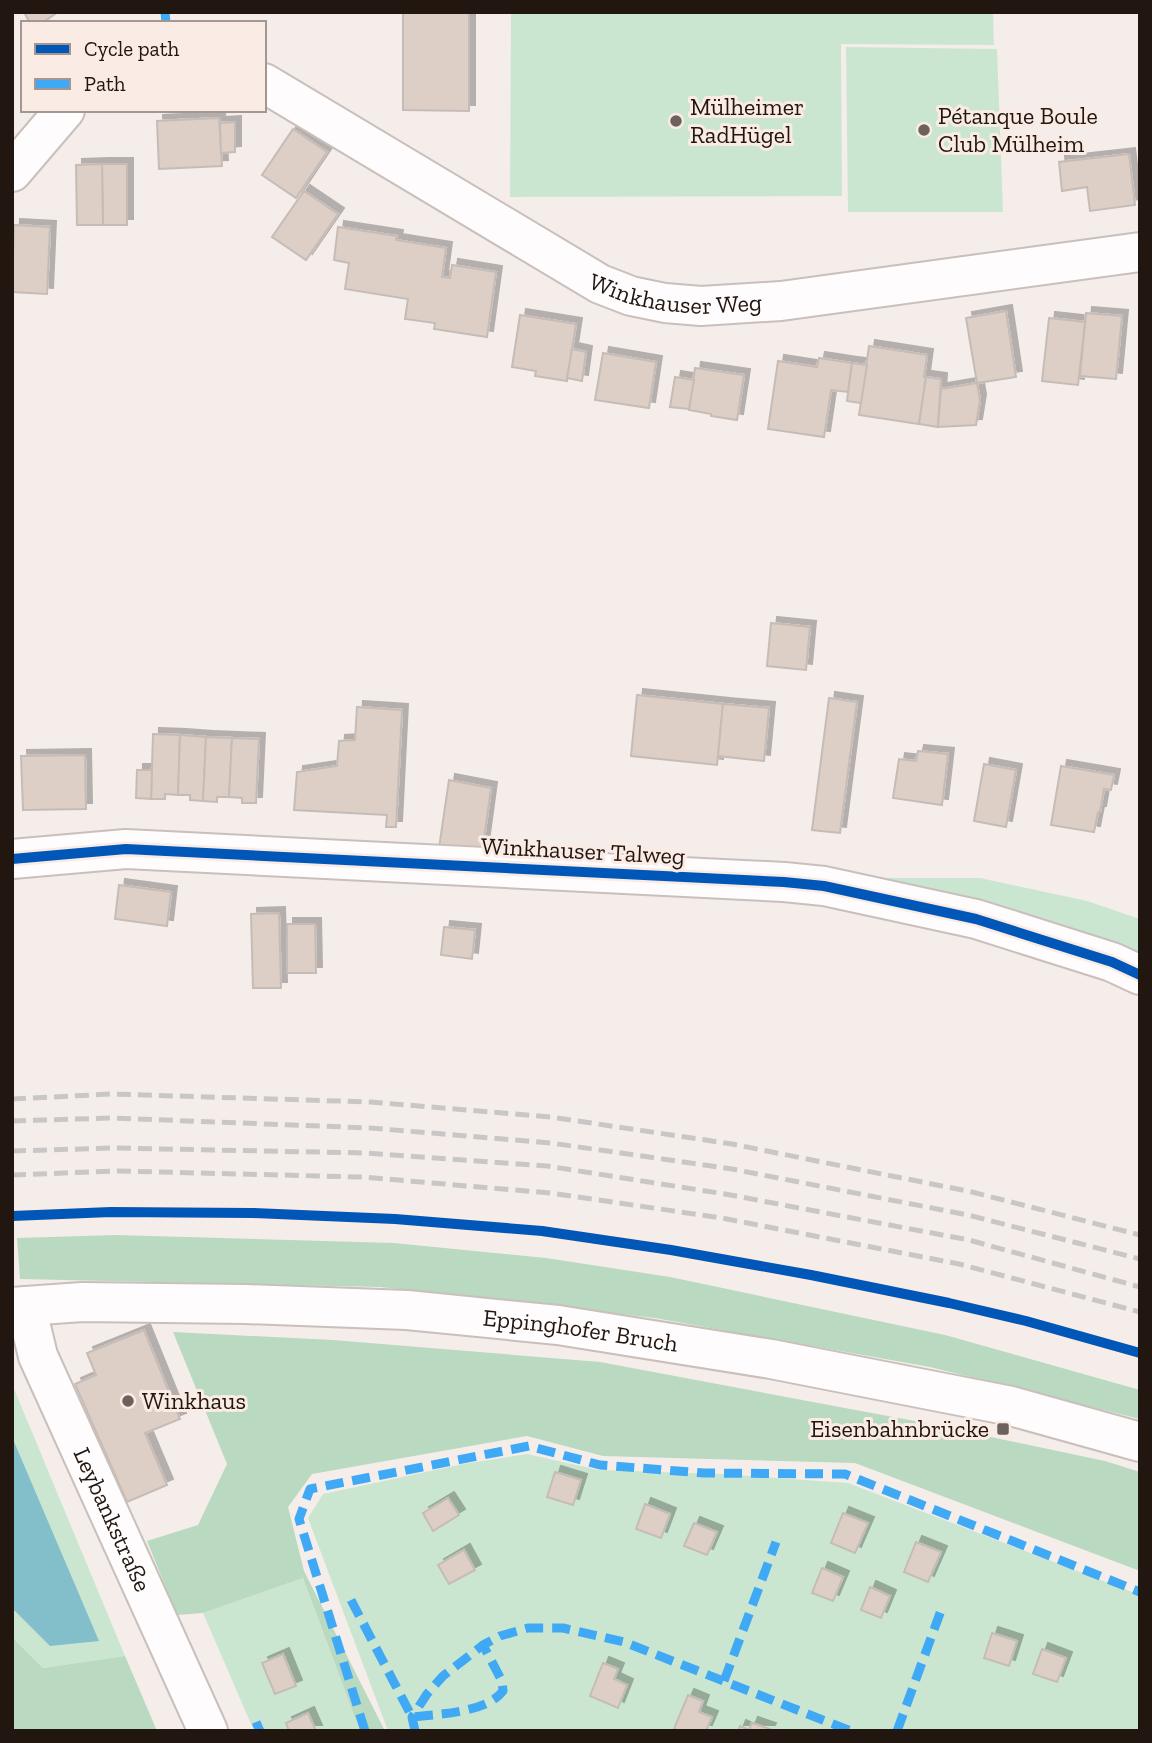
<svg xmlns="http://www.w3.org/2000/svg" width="1152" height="1743" font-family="'Zilla Slab',serif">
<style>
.green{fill:#cbe6d0}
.forest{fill:#b9d9c0}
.water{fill:#83becb}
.building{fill:#decfc6;stroke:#c6bcb7;stroke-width:2;filter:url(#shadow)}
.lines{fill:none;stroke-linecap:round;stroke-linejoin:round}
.street-casing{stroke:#c9bfbb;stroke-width:42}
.street{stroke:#fefcfc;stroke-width:38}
.rail{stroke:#c9c7c5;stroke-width:5;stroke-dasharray:14 7;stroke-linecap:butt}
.quiet{stroke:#3fa9f5;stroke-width:9;stroke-dasharray:18 9;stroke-linecap:butt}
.cycleway-casing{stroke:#faece5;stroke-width:15}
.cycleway{stroke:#0057b8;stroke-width:10}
.poi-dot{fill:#6c615c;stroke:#faece5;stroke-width:2.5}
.labels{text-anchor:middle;stroke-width:6;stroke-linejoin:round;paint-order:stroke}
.poi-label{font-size:24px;fill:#221610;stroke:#faece5;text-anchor:start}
.street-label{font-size:24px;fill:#221610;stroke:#faece5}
</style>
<defs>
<filter id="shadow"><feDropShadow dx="6" dy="-6" stdDeviation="0" flood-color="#0004"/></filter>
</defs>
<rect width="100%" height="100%" fill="#f5edea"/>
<g class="green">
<polygon points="511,12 993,12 994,45 841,44 842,196 510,197"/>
<polygon points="846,47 997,49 1003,212 848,212"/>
<polygon points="843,878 980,878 1087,901 1140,919 1140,962"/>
<polygon points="12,1384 125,1656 43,1668 12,1637"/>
<polygon points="527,1454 599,1470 721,1474 848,1483 1140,1595 1140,1731 388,1731 308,1518 323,1494 463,1464"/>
<polygon points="303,1578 360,1731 254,1731 203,1613"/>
</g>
<g class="forest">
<polygon points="116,1235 394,1243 546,1258 670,1277 945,1335 1140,1390 1140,1419 930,1367 655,1318 380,1287 20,1279 17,1238"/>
<polygon points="173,1332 333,1340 600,1362 920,1422 1105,1461 1140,1472 1140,1571 855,1463 603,1456 527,1436 312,1474 288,1507 304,1571 385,1731 360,1731 303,1578 203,1613 177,1615 147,1541 198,1525 227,1464"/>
<polygon points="12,1637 43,1668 125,1656 157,1731 12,1731"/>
</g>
<polygon class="water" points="12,1437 99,1641 50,1646 12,1608"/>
<g class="building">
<polygon points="24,12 58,12 42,23 30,23"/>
<polygon points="403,12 469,12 469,111 403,110"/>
<polygon points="219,118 222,166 159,169 157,121"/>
<polygon points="235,122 235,152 221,153 220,123"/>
<polygon points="293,129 327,152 296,198 262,175"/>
<polygon points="1129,154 1135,205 1090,211 1087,187 1062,191 1059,162"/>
<polygon points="102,164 127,164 127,225 103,225"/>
<polygon points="102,164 103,225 77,225 76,165"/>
<polygon points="304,191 338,214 306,260 272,237"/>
<polygon points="14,225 50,227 47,294 12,292"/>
<polygon points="338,227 397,236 396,240 446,248 442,277 450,278 452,265 496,272 487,337 434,329 435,323 405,319 408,299 345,289 349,263 334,260"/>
<polygon points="1006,311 1016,377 977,383 966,318"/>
<polygon points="1086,313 1122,316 1116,379 1080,376"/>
<polygon points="520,315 576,324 567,381 535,376 536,371 512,367"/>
<polygon points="1049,318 1085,322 1078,385 1042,381"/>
<polygon points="869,346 927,355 924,377 926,377 919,424 859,415"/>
<polygon points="572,349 586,352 582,381 567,378"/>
<polygon points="603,353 656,362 649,408 595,400"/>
<polygon points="819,358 852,363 848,392 831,390 824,437 768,429 778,361 817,367"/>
<polygon points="852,363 867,365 861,403 847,401"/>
<polygon points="695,368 744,375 737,420 711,416 711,414 689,410"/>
<polygon points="675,377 694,380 689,409 670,407"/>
<polygon points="926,377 941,379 938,427 919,424"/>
<polygon points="977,383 980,400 976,425 938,427 941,389"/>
<polygon points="771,623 810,627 806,670 767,666"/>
<polygon points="637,695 723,704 717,765 631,756"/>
<polygon points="829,698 857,702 840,833 812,830"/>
<polygon points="723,704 769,708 764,761 718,756"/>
<polygon points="357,707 402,710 396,827 386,827 387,815 294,810 297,772 337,766 339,741 355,740"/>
<polygon points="153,734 180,735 178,795 165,794 165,799 151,799"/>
<polygon points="180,735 206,737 203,801 190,800 190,795 178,795"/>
<polygon points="206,737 232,738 229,797 217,797 217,802 203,801"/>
<polygon points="232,738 259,739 256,803 242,803 242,798 229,797"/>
<polygon points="918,751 948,754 942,805 893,798 899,759 916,761"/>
<polygon points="85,755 86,809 23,810 21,756"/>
<polygon points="984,764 1016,770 1006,827 974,821"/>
<polygon points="1061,766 1114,775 1111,790 1104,789 1100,812 1098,812 1094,832 1051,825"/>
<polygon points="137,770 152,770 151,799 136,798"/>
<polygon points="449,780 491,788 482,854 439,848"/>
<polygon points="119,885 171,892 167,926 115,919"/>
<polygon points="279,913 281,988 253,988 251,914"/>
<polygon points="287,924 315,924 316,973 287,973"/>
<polygon points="444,927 475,930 472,959 441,955"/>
<polygon points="144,1330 180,1419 145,1433 167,1485 127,1502 75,1384 96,1375 87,1353"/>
<polygon points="555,1472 581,1480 573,1505 547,1497"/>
<polygon points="448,1498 459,1515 433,1531 423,1513"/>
<polygon points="645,1504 670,1514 661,1538 636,1529"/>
<polygon points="843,1513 868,1523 855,1553 831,1543"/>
<polygon points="694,1523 717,1532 707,1555 684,1546"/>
<polygon points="916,1542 941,1552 928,1582 904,1572"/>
<polygon points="464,1550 475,1570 449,1584 438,1565"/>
<polygon points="822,1568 843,1577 833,1601 812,1593"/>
<polygon points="870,1587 890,1596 881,1618 861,1610"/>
<polygon points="992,1633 1017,1641 1009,1666 984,1658"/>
<polygon points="1042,1649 1066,1658 1057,1682 1033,1674"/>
<polygon points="283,1654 296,1686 275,1694 262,1663"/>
<polygon points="603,1663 618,1669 614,1679 627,1685 618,1708 590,1696"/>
<polygon points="688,1695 703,1701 699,1712 712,1717 706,1731 680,1731 674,1729"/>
<polygon points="308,1713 316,1731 289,1731 286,1723"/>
<polygon points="752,1723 770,1729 769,1731 738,1731 740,1726 749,1730"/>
</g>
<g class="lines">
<defs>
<g id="street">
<path id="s1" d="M264 83 600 284 631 296 665 303 701 306 781 301 1140 252"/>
<polyline points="12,172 65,110"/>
<polyline points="12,859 126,849 784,882 824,886 976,919 1112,962 1140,975"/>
<path id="s2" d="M26 1306 38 1356 208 1731"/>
<path id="s3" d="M12 1307 82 1302 245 1304 407 1310 558 1325 771 1359 1011 1406 1140 1442"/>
</g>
</defs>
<use href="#street" class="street-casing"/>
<use href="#street" class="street"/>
<g class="rail">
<polyline points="12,1099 112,1094 370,1102 551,1117 732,1144 972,1192 1140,1235"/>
<polyline points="12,1121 112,1118 370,1128 551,1143 732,1169 968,1215 1140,1259"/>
<polyline points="12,1151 114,1148 367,1153 547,1166 725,1194 969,1240 1140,1287"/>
<polyline points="12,1175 117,1171 362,1177 550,1193 722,1218 959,1264 1140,1312"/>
</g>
<g class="quiet">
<polyline points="165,12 166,23"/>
<path d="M351 1600 412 1717C438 1714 486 1713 503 1691L502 1681 483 1645"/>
<polyline points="724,1681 776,1542"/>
<polyline points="256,1722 260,1731"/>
<polyline points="365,1731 299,1519 310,1489 529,1446 600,1465 704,1473 845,1474 1140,1592"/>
<polyline points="415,1731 412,1717 427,1694 443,1676 483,1645 500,1636 528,1628 563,1628 624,1642 851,1731"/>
<polyline points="897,1731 943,1605"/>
</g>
<defs>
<g id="cycleway">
<polyline points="12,859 126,849 784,882 824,886 976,919 1112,962 1140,975"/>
<polyline points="12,1216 111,1212 253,1213 395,1219 542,1231 671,1250 811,1275 949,1303 1026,1321 1140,1353"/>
</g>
</defs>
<use href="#cycleway" class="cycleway-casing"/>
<use href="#cycleway" class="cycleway"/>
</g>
<g class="poi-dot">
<circle cx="676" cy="121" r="7"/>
<circle cx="924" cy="130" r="7"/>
<circle cx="128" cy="1401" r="7"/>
<rect x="996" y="1422" width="14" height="14" rx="3.5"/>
</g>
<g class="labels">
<g class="poi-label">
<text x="690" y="115">Mülheimer<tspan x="690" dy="28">RadHügel</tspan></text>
<text x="938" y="124">Pétanque Boule<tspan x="938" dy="28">Club Mülheim</tspan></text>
<text x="142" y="1409">Winkhaus</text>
<text x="989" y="1437" text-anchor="end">Eisenbahnbrücke</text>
</g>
<g class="street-label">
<text dy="8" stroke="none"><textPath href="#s1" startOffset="469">Winkhauser Weg</textPath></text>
<text transform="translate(583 851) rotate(3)" y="8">Winkhauser Talweg</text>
<text dy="8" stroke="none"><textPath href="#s3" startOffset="570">Eppinghofer Bruch</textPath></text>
<text dy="8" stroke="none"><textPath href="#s2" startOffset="231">Leybankstraße</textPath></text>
</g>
</g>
<rect width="1152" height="1743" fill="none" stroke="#221610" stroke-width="28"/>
<rect x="21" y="21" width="245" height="91" fill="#faece5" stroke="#a49690" stroke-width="2"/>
<rect x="35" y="44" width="35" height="10" fill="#0057b8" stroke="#a49690" stroke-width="2"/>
<text x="84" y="56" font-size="21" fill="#221610">Cycle path</text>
<rect x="35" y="79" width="35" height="10" fill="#3fa9f5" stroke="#a49690" stroke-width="2"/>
<text x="84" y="91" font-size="21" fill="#221610">Path</text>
</svg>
